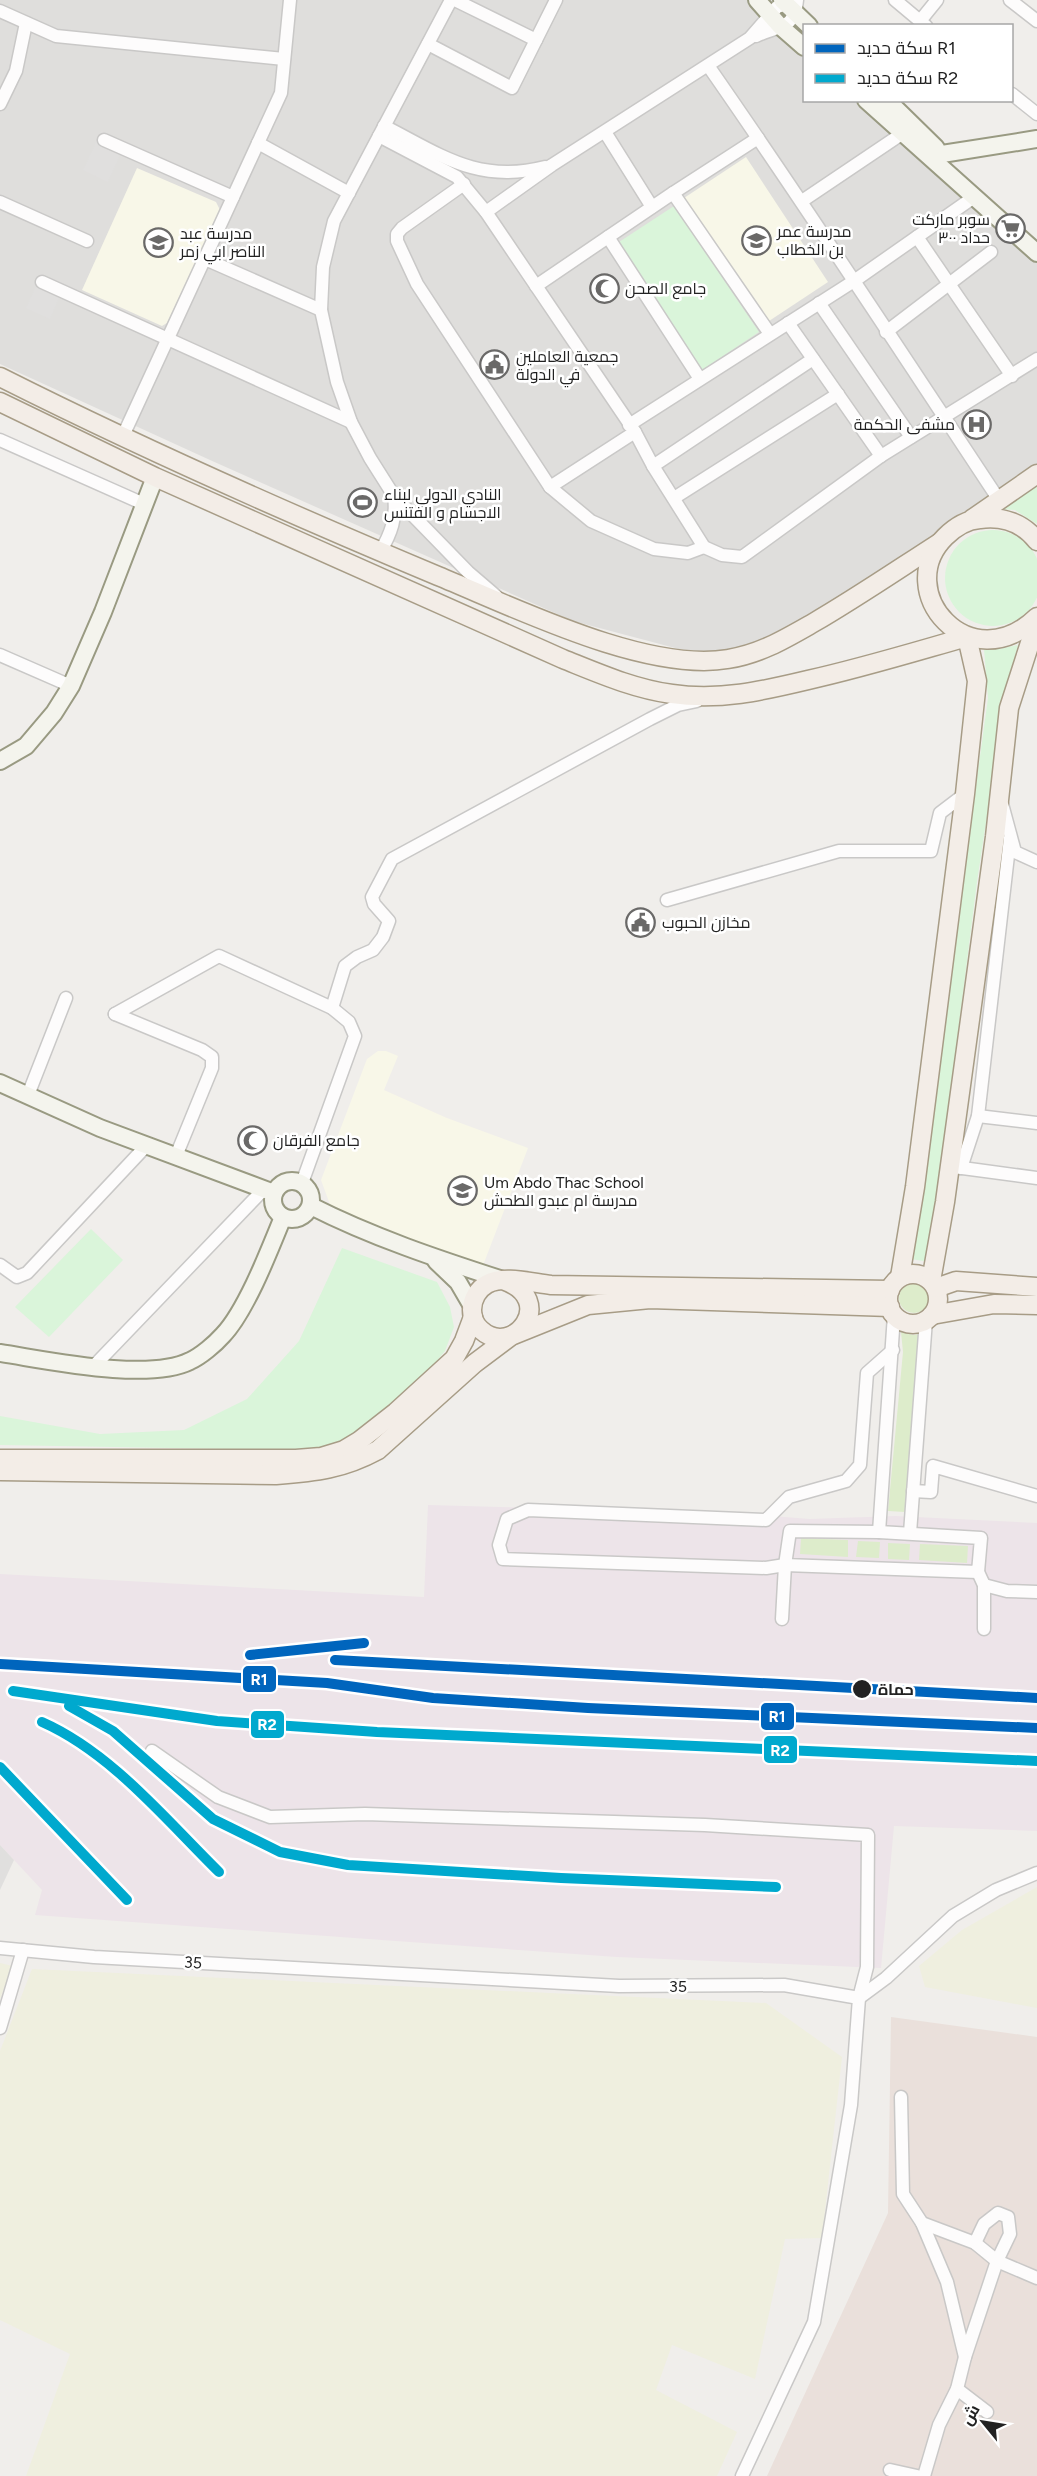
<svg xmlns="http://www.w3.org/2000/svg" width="1037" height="2476" font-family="Figtree,Cairo,sans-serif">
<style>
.residential{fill:#dfdedc}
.industrial{fill:#ede4e9}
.education{fill:#f8f7e8}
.military{fill:#eae0db}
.farmland{fill:#efefdf}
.grass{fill:#ddeccb}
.park{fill:#daf5da}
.parking{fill:#e0dfde}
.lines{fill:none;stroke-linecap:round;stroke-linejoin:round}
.street-casing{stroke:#c9c8c7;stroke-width:15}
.secondary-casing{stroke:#999a82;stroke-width:20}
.primary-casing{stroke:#a79c86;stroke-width:21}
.street{stroke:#fdfcfc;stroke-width:12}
.secondary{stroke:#f4f4ed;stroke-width:16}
.primary{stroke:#f3ede7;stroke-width:18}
.rail-1-casing{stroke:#fff;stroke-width:15}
.rail-2-casing{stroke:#fff;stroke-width:15}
.rail-1{stroke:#0065bd;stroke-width:10}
.rail-2{stroke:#00a9ce;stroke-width:10}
.stop-dot{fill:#222;stroke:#fff;stroke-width:2}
.labels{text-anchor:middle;stroke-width:5;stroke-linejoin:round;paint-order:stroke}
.poi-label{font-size:16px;fill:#222;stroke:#fff;text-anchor:start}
.stop-label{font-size:16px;font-weight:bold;fill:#222;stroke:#fff;text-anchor:start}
.street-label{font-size:16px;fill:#222;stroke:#fff}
.line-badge{stroke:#fff;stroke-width:2}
.badge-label{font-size:16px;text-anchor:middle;font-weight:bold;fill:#fff}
</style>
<rect width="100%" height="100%" fill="#f0eeeb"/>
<polygon class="residential" points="0,0 790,0 804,28 804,100 862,101 1037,262 1037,465 842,598 753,652 694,653 573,621 210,460 0,364"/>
<polygon class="industrial" points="428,1505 748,1514 810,1519 895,1516 1037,1523 1037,1831 894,1826 881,1968 617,1957 35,1915 42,1890 0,1845 0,1574 424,1597"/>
<g class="education">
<polygon points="746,157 828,282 766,323 684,198"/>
<polygon points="137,168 216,202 220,210 167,323 162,326 82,290"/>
<polygon points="378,1051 386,1051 398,1056 384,1090 447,1118 528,1148 482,1268 332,1210 321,1180 367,1059"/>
</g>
<polygon class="military" points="891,2017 1037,2037 1037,2476 767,2476 888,2213"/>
<g class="farmland">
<polygon points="1037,1887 1037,2008 925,1987 919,1966 962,1930"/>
<polygon points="0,1963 13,1966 0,1999"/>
<polygon points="32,1969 766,2003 842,2057 822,2238 785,2239 755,2379 672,2345 656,2390 737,2432 717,2476 26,2476 70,2354 0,2320 0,2051"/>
</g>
<g class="grass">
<circle cx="914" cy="1298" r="15"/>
<polygon points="901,1332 914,1335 923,1333 918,1353 905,1512 888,1511 903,1352"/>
<polygon points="801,1538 848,1540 848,1557 800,1554"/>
<polygon points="858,1541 880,1542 879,1558 856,1557"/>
<polygon points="888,1543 910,1544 909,1560 888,1559"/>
<polygon points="920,1544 968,1546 967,1563 919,1560"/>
</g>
<g class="park">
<polygon points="674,206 759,332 699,372 619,242"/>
<polygon points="1037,485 1037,524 1015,510 1001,509"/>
<circle cx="993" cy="578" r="48"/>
<polygon points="1018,645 1007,683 977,882 929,1262 911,1259 988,698 984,649 999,649"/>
<polygon points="91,1229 123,1260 49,1337 15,1307"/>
<polygon points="342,1248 437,1282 450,1307 454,1327 445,1351 425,1375 364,1428 332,1447 281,1450 0,1445 0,1416 100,1434 184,1430 247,1399 299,1341"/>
</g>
<g class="parking">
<polygon points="101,131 126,142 108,182 83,170"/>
<polygon points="41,274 65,284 50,319 26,308"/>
<polygon points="0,1845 14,1860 0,1890"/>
</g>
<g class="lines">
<defs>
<g id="street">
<polyline points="451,0 334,221 323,267 321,310 337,382 351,422 370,458 394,496 468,572 496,596"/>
<polyline points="455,0 536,40"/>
<polyline points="895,0 926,26"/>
<polyline points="1010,0 1037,21"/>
<polyline points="0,11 56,36 284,59"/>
<polyline points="920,21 937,0"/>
<path d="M756 36C779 25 795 30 797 0"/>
<polyline points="428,44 512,88 556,0"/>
<path d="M709 67C808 209 903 355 999 500"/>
<polyline points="1012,94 1037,114"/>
<polyline points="0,104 16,71 26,23"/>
<path d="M384 126C441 155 478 184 545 167"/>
<polyline points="605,132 652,207"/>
<polyline points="379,136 457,177 486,212 635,432 653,466 704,547 722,555 742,557 881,456 1037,359"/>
<polyline points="104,140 233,197"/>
<polyline points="258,143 349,193"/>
<polyline points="464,184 402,228 397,234 397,241 417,284 550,487 591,521 654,549 688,553 704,547"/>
<polyline points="673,193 758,138"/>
<polyline points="802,201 903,133"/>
<polyline points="0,202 87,241"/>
<polyline points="486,212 552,165 750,38 777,7 787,4"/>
<polyline points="917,237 1012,376"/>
<polyline points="205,259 321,310"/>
<polyline points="42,282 351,422"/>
<polyline points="536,286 608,237"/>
<polyline points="819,303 911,437"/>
<polyline points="788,323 881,456"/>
<polyline points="886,332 991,252"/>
<polyline points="700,379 608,237 673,193 770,334"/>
<polyline points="629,425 854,281 974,197"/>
<polyline points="122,438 281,93 290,0"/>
<polyline points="0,440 144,504"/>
<polyline points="653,466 813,359"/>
<polyline points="550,487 635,432"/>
<polyline points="674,498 838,394"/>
<path d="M380 552C391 534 397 517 394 496"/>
<polyline points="0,655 71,686"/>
<polyline points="1002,804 1015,852 1037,862"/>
<polyline points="667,900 839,851 931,851 940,813 965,794"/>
<polyline points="332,1008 345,966 357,957 373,950 383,937 389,921 374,904 372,897 392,859 650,719 678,705 697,701"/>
<polyline points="115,1014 219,956 332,1008 349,1022 355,1036 302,1183"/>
<polyline points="115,1014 202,1050 212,1057 212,1068 176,1156"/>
<polyline points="28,1095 66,998"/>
<polyline points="978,1116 1037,1123"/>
<polyline points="955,1167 1037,1178"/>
<polyline points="961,1168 978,1116 1010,838"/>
<polyline points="0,1265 17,1277 27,1273 147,1145"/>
<polyline points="93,1367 264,1189"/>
<polyline points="913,1491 931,1492 933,1466 1037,1496"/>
<polygon points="790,1531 879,1532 981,1538 978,1572 785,1565"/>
<polyline points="879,1532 894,1315"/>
<polyline points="910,1533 926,1320"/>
<polyline points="978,1572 984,1585 984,1629"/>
<polyline points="984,1585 1007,1591 1037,1592"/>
<polyline points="782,1619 785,1565 766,1568 503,1559 499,1545 507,1519 528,1510 766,1520 789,1497 846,1481 860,1465 867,1373 893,1350"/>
<polyline points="152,1751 218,1797 270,1817 365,1814 705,1825 868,1835 867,1967 859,1998"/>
<polyline points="0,1948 94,1957 619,1986 784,1985 859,1998 851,2105 814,2322 742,2476"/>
<polyline points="859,1998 886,1978 953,1916 996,1890 1037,1873"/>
<polyline points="0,2028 23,1950"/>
<polyline points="901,2097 903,2194 922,2223 975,2243 997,2261 1037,2278"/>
<polyline points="922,2223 947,2282 965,2357 997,2261 1010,2234 1008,2217 998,2213 984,2224 975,2243"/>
<polyline points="957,2389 987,2412"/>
<polyline points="890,2470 917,2476"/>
<polyline points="924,2476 939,2425 957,2389 965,2357"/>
</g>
<g id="secondary">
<polyline points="757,0 780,26 804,47"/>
<polyline points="782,0 809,26"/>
<polyline points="866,100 1037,253"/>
<polyline points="887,100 936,148"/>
<polyline points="942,154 1037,139"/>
<polyline points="0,761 26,746 54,713 71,686 103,612 155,477"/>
<polyline points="0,1083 100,1128 274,1193"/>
<circle cx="292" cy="1200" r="19"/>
<path d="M311 1206C372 1237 438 1259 503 1280"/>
<polyline points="436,1261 458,1282 472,1306"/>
<path d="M0 1353C47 1360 148 1382 190 1361 201 1356 215 1344 223 1335 246 1311 270 1249 283 1217"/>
</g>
<g id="primary">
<path d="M0 377C143 449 290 514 438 576 514 607 646 673 728 659 760 654 785 639 813 623 856 598 897 570 939 543"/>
<path d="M0 402 155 477 563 659C598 673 634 689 672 694 719 701 762 691 808 680 862 668 914 652 967 637L977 681 965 794 915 1187 900 1277"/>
<polyline points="972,519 1037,474"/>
<path d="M1037 541C1023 523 1003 516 980 519 966 520 955 527 945 537 891 591 970 682 1037 617"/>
<circle cx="913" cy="1299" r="25"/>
<path d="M503 1280C559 1300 513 1359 481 1330 475 1325 472 1318 472 1310 472 1299 478 1289 487 1284 504 1275 532 1283 551 1285L890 1290"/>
<polyline points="931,1281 945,1202 995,837 1009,708 1037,621"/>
<polyline points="936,1288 956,1281 1037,1287"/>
<polyline points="932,1315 994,1304 1037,1305"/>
<polyline points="0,1459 296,1459 321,1457 344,1450 359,1441 396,1412 454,1359 464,1341 473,1317"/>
<path d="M0 1471 276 1475C316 1472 343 1469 378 1450L475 1363 511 1336 588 1305 650 1299 890 1307"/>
</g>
</defs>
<use href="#street" class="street-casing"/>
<use href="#secondary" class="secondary-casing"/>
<use href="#primary" class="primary-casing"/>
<use href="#street" class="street"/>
<use href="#secondary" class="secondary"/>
<use href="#primary" class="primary"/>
<defs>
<g id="rail-1">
<polyline points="250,1655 364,1643"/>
<polyline points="335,1660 1037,1698"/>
<polyline points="0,1664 327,1683 433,1698 588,1708 1037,1728"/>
</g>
<g id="rail-2">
<polyline points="13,1691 217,1721 377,1732 1037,1761"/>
<polyline points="69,1706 113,1731 213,1819 280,1852 348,1865 561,1878 776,1887"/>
<path d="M42 1722C112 1753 166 1820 219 1872"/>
<polyline points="0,1767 127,1900"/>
</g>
</defs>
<use href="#rail-1" class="rail-1-casing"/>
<use href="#rail-2" class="rail-2-casing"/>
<use href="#rail-1" class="rail-1"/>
<use href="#rail-2" class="rail-2"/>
</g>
<defs>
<symbol id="supermarket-ring" viewBox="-11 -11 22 22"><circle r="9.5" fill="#fff" stroke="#6a6968" stroke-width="1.5"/><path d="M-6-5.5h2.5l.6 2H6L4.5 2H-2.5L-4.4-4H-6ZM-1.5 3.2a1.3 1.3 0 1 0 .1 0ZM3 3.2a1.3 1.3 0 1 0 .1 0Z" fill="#6a6968"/></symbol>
<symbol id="school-ring" viewBox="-11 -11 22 22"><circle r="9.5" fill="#fff" stroke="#6a6968" stroke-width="1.5"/><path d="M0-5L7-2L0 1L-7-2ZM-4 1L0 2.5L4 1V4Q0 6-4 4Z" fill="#6a6968"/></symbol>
<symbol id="mosque-ring" viewBox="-11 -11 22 22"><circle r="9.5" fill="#fff" stroke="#6a6968" stroke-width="1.5"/><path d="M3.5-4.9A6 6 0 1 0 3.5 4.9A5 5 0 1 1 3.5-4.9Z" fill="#6a6968"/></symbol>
<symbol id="civic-ring" viewBox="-11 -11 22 22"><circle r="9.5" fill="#fff" stroke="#6a6968" stroke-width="1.5"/><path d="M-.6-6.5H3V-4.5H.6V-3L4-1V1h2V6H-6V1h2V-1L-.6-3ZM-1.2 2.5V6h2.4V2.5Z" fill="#6a6968"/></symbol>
<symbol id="hospital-ring" viewBox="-11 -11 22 22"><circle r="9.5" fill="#fff" stroke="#6a6968" stroke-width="1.5"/><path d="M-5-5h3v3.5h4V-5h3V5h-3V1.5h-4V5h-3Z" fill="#6a6968"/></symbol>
<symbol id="stadium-ring" viewBox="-11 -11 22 22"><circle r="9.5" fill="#fff" stroke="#6a6968" stroke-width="1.5"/><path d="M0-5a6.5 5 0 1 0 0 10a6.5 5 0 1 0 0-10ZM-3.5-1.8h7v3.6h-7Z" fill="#6a6968"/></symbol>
</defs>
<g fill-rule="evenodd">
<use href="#supermarket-ring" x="994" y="212" width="33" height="33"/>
<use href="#school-ring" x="740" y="224" width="33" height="33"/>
<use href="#school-ring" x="142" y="226" width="33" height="33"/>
<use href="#mosque-ring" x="588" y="272" width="33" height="33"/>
<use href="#civic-ring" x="478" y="348" width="33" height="33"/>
<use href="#hospital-ring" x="960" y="408" width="33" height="33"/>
<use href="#stadium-ring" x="346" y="486" width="33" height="33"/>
<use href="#civic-ring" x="624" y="906" width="33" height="33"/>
<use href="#mosque-ring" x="236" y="1124" width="33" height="33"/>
<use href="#school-ring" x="446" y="1174" width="33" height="33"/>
</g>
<circle class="stop-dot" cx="862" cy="1689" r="10"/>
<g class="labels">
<g class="poi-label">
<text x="990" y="225" text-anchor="end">سوبر ماركت<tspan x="990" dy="18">حداد ٣٠٠</tspan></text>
<text x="777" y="237">مدرسة عمر<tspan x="777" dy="18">بن الخطاب</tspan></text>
<text x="180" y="239">مدرسة عبد<tspan x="180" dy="18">الناصر ابي زمر</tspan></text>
<text x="625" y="294">جامع الصحن</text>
<text x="516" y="362">جمعية العاملين<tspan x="516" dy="18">في الدولة</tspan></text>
<text x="955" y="430" text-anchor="end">مشفى الحكمة</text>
<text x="384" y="500">النادي الدولي لبناء<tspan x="384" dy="18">الاجسام و الفتنس</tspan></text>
<text x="662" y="928">مخازن الحبوب</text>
<text x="273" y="1146">جامع الفرقان</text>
<text x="484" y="1188">Um Abdo Thac School<tspan x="484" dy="18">مدرسة ام عبدو الطحش</tspan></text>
</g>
<g class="stop-label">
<text x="878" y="1695">حماة</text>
</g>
<g class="street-label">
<text transform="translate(193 1962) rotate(3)" y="6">35</text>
<text x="678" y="1992">35</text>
</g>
</g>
<g class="line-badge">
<rect x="242" y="1665" width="35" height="28" rx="6" fill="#0065bd"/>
<rect x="760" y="1702" width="35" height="29" rx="6" fill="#0065bd"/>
<rect x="250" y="1710" width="35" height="29" rx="6" fill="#00a9ce"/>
<rect x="763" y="1735" width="35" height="29" rx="6" fill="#00a9ce"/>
</g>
<g class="badge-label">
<text x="259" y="1685">R1</text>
<text x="777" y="1722">R1</text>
<text x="267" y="1730">R2</text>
<text x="780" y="1756">R2</text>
</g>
<rect x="803" y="24" width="210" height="78" fill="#ffffff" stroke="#a7a7a7" stroke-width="1.5"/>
<rect x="815" y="44" width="30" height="9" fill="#0065bd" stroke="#a7a7a7" stroke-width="1.5"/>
<text x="857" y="54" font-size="18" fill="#222222">سكة حديد R1</text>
<rect x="815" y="74" width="30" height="9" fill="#00a9ce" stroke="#a7a7a7" stroke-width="1.5"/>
<text x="857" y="84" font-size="18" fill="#222222">سكة حديد R2</text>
<g transform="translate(983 2422) rotate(300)" stroke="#ffffff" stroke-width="4.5" paint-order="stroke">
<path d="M0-4.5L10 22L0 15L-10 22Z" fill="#222222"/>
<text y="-9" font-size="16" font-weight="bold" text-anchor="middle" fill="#222222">ش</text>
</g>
</svg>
